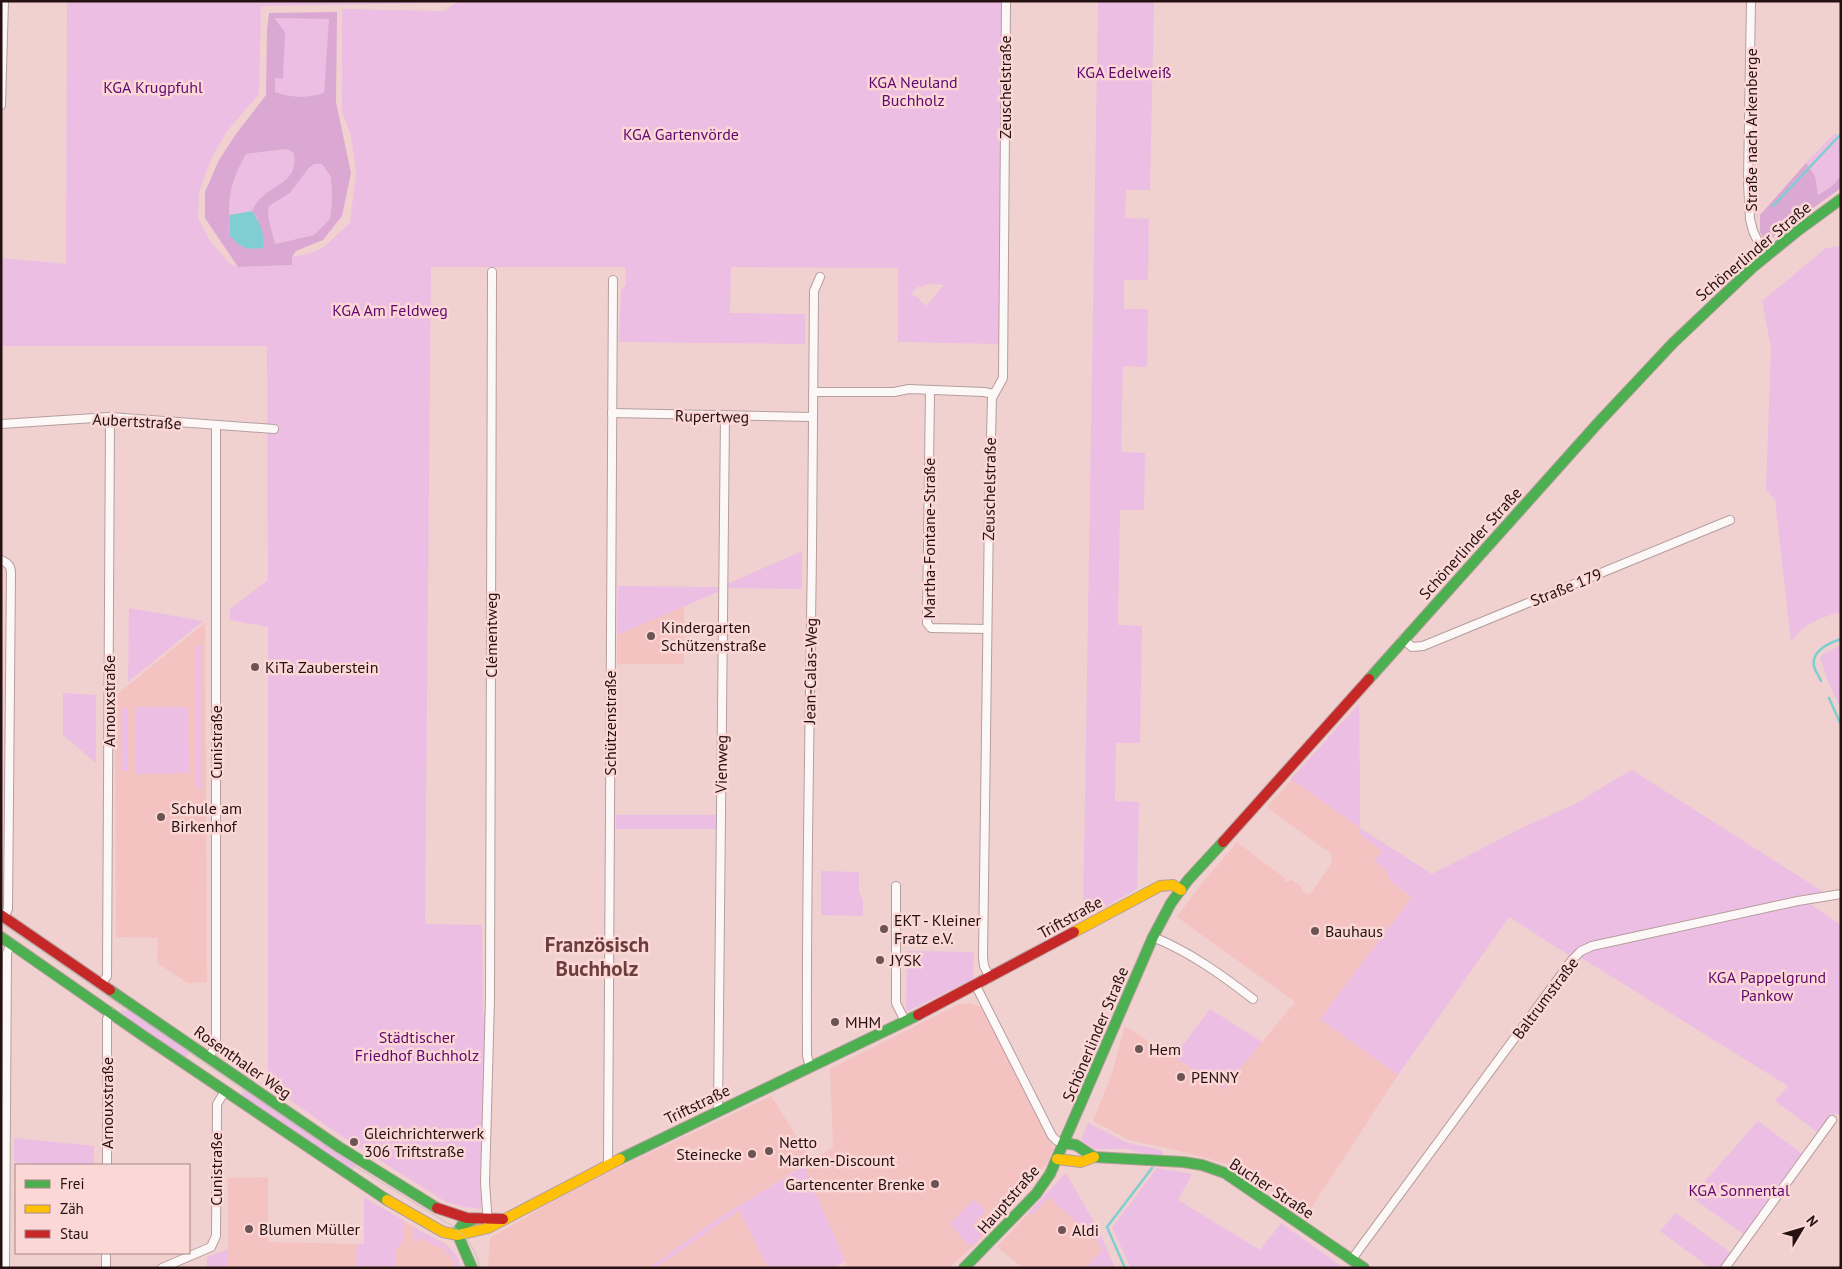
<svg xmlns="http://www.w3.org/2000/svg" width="1842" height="1269" font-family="'PT Sans',sans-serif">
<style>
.built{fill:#f4c2c1}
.green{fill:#ecbee4;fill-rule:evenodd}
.forest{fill:#dba8d4;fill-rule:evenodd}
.water{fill:#80ced2}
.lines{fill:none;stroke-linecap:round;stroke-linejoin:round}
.stream{stroke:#80ced2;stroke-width:2.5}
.street-casing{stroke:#b59e9d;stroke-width:10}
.fast-casing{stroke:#b59e9d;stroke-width:12}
.slow-casing{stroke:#b59e9d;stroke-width:12}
.jam-casing{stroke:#b59e9d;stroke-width:12}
.street{stroke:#fdf8f8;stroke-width:8}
.fast{stroke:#4caf50;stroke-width:10}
.slow{stroke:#ffc107;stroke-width:10}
.jam{stroke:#c62828;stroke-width:10}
.tram{stroke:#cac2c1;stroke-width:1}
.poi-dot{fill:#6c5454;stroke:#fbd7d6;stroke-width:2}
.labels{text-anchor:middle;stroke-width:5;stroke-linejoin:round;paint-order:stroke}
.park-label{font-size:16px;fill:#610771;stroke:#fbd7d6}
.street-label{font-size:16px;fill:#251111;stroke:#fbd7d6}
.poi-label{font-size:16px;fill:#251111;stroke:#fbd7d6;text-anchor:start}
.district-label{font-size:21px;font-weight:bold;fill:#6c3d3d;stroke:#fbd7d6}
</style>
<rect width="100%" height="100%" fill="#f0d1cf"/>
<g class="built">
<polygon points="684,606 684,664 617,664 617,635"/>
<polygon points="205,623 207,982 188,983 157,963 158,938 116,937 115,696"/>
<polygon points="1359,704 1360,833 1382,851 1390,881 1412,898 1321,1019 1398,1075 1306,1216 1253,1179 1228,1164 1175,1150 1129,1140 1093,1121 1112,1073 1125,1026 1223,1089 1295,1002 1177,917 1198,888 1237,842 1286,879 1284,882 1292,880 1302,887 1302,891 1308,894 1311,893 1332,863 1331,854 1267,807"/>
<polygon points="971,1003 982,1007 1054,1150 1049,1160 1020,1198 975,1245 948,1268 848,1268 803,1166 719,1218 649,1268 488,1268 490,1238 553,1201 605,1174 771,1096 812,1161 833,1147 830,1069 957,1005"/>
<polygon points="1066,1173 1107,1249 1090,1268 1023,1268 997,1247"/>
<polygon points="268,1177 268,1242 357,1244 356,1268 228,1268 228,1178"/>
<polygon points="739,1210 768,1268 655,1268 706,1232"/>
<polygon points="403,1220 424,1234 445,1243 457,1256 461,1268 396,1268 396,1249 403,1242"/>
</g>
<g class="green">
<path d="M67 1H448L444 3 261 6 259 94 227 131 211 159 199 192 198 218 210 241 230 264 238 267 292 265V257L311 253 324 247 350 223 356 173 351 136 342 111V9L444 11 459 1H1004L1000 344 898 342V268L731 267 730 313 805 314V344L619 342 621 290 626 285 625 267H431L425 924 482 925 483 1012 486 1016 487 1046 481 1209 464 1207 446 1202 346 1139 268 1085V627L230 620V609L268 580 267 346H1V258L66 264ZM929 284 944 285 926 306 916 296 910 295 918 287Z"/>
<polygon points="1098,1 1154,1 1150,190 1126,190 1125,218 1149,219 1148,280 1124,280 1124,309 1148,309 1147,367 1123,366 1121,452 1145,453 1144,510 1120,510 1118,625 1142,626 1140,743 1116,743 1115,801 1139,802 1137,889 1083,919"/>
<path d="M273 18 330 19 324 93C307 98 291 98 275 92V77L283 79Z"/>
<polygon points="1836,132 1841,145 1841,176 1832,186 1817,195 1806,163"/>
<path d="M286 149 294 153C298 182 277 182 261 198 257 201 254 207 252 211L229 215C228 192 235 174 246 154Z"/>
<polygon points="314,164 322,164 331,177 332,201 330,219 314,235 275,244 268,216 269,206 290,193 308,169"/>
<path d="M1841 246V612C1821 617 1802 625 1791 642L1775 500 1766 489 1771 348 1762 301 1826 248Z"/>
<polygon points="802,551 802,589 727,588 727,584"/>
<polygon points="618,586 720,587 720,591 617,635"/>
<polygon points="129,608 203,621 128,682"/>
<polygon points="196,645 202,645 202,788 195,788"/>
<polygon points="1841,645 1841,710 1827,679 1820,658 1823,654"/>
<polygon points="63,693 96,695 96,763 63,735"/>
<polygon points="1359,704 1360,828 1432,874 1526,826 1577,803 1614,780 1632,770 1825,893 1580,949 1570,956 1509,917 1398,1075 1320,1019 1412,897 1390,881 1386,870 1374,861 1382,851 1360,834 1360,828 1291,779"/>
<polygon points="135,707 188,707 189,773 136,774"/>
<polygon points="121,708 128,708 127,771 122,771"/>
<rect x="616" y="815" width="101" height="14"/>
<polygon points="821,871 859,872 859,892 863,900 863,916 821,915"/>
<polygon points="1807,902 1841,925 1841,1116 1835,1113 1820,1134 1775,1101 1788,1086 1580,957 1586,951"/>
<polygon points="907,951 974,952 973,979 908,1011 906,1009"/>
<polygon points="130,1005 192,1049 184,1060 124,1017 125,1015 120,1012 123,1010 126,1012"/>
<polygon points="1210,1009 1262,1042 1223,1089 1174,1057"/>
<polygon points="246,1087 358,1162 350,1173 239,1098"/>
<polygon points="1758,1121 1804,1155 1746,1236 1691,1197"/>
<polygon points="1088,1123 1128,1143 1162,1150 1163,1152 1162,1156 1150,1155 1128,1149 1093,1149 1083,1143 1081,1139"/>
<polygon points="14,1138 94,1146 94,1165 47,1165 14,1162"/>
<polygon points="804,1166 845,1261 834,1268 768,1268 739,1210 655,1268 649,1268 719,1218"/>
<polygon points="1157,1168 1192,1174 1178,1200 1260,1250 1281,1223 1344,1268 1131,1268 1112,1228"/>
<polygon points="1066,1173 1100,1233 1115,1268 1086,1268 1102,1250 1099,1247 1101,1245 1049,1197 1032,1215 1029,1212"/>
<polygon points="364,1197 403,1220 403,1242 396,1249 396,1268 356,1268 357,1244 364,1244"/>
<polygon points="974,1200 986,1211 972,1225 982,1235 973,1245 968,1245 950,1223"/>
<polygon points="1676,1213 1732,1254 1722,1268 1710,1268 1660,1231"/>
<path d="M414 1227C432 1239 456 1243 461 1268H454L456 1266 450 1254 444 1255 446 1250 434 1244 431 1248 432 1243 420 1238 417 1242 414 1241Z"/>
<polygon points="228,1249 228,1268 207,1268 207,1257"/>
</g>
<g class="forest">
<path d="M337 12 336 102 351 173 342 216 323 240 296 251 292 257V265L238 267 205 218V192L219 160 236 134 266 95 267 30 269 13ZM274 18 329 19 324 93C307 98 291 98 275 92V78L283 79 285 32ZM286 149 294 153C298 182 277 182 261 198 257 201 254 207 252 211L258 219 230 236C228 200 228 187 246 154ZM314 164H322L331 177 332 201 330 219 314 235 275 244 268 216 269 206 290 193 308 169Z"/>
<polygon points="1806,163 1815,176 1818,195 1832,186 1841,176 1841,188 1766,242 1760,232 1760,215"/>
</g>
<path class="water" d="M252 211C260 222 265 235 263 248 246 250 241 248 230 236L229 215Z"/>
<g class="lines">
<g class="stream">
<polyline points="1773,206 1841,134"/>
<path d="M1821 681C1819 676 1815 671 1814 666 1811 651 1829 643 1841 639"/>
<polyline points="1829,698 1841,725"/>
<polyline points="1125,1268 1107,1227 1152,1168"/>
<polyline points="1839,1268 1841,1265"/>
</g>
<defs>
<g id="street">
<polyline points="1751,1 1748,182 1750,219 1753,231 1761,248 1766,255"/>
<polyline points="1,105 4,1"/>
<polyline points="930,390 927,623 931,628 987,629"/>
<polyline points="813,392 894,392 909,389 984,392 993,394"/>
<polyline points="612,413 812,417"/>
<polyline points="1,424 110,417 274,429"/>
<path d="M1 560C8 563 11 566 11 573L8 909 4 917"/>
<polyline points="1403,639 1412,647 1423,646 1730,520"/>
<polyline points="896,886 896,1003 905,1021"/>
<path d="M1153 937C1190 952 1222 975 1253 999"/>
<polyline points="990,978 984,966 983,957 989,513 992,398 1003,378 1006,1"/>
<polyline points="102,983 107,976 110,417"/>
<polyline points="976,986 1052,1136 1057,1141 1064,1143"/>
<polyline points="209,1057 216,1045 216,425"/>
<path d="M810 1066 807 1056C806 887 810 718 812 549 813 463 813 377 814 291L820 277"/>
<polyline points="718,1111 725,416"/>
<polyline points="107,1165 107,1019 111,1012"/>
<polyline points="608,1165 613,280"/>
<polyline points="488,1224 485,1183 490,998 492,272"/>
<polyline points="1352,1259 1572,960 1581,951 1592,946 1798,901 1841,894"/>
<polyline points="5,1268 7,953 11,943"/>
<polyline points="106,1268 106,1253"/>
<polyline points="162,1268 211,1247 216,1236 217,1110 217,1104 225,1091"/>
<polyline points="1725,1268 1832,1120"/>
</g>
<g id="fast">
<polyline points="1369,679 1598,423 1673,343 1753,267 1796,232 1841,199"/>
<polyline points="1,937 142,1035 387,1200"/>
<polyline points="110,990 339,1147 437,1208"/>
<polyline points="1064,1143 1076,1145 1094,1157 1183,1162 1202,1165 1225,1173 1364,1268"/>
<polyline points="620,1159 918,1015"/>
<polyline points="472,1268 460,1240 458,1231 462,1225 474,1219"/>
<polyline points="964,1268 1036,1194 1050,1174 1153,937 1171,903 1188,880 1223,842"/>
</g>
<g id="slow">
<polyline points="1074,932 1160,886 1173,885 1181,890"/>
<polyline points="1057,1159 1081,1162 1094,1157"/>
<polyline points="387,1200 443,1232 458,1235 488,1228 620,1159"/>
</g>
<g id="jam">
<polyline points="1223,842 1369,679"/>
<polyline points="1,915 110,990"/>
<polyline points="918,1015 1074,932"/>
<polyline points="437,1208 467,1218 503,1219"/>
</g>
</defs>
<use href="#street" class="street-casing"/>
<use href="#fast" class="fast-casing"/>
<use href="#slow" class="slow-casing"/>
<use href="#jam" class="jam-casing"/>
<use href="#street" class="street"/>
<use href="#fast" class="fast"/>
<use href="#slow" class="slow"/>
<use href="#jam" class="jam"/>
<path class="tram" d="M1 923 350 1163 454 1227C468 1238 476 1250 480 1268"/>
</g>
<g class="poi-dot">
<circle cx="651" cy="636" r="5"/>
<circle cx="255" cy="667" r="5"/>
<circle cx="161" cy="817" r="5"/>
<circle cx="884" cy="929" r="5"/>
<circle cx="1315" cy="931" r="5"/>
<circle cx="880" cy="960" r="5"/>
<circle cx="835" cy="1022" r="5"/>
<circle cx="1139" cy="1049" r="5"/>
<circle cx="1181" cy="1077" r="5"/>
<circle cx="354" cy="1142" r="5"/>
<circle cx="769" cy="1151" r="5"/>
<circle cx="752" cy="1154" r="5"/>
<circle cx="935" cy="1184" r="5"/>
<circle cx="249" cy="1229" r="5"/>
<circle cx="1062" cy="1230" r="5"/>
</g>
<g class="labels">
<g class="park-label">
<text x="1124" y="78">KGA Edelweiß</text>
<text x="913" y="88">KGA Neuland<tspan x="913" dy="18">Buchholz</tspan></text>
<text x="153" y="93">KGA Krugpfuhl</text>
<text x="681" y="140">KGA Gartenvörde</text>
<text x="390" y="316">KGA Am Feldweg</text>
<text x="1767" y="983">KGA Pappelgrund<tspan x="1767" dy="18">Pankow</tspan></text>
<text x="417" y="1043">Städtischer<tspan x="417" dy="18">Friedhof Buchholz</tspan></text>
<text x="1739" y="1196">KGA Sonnental</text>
</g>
<g class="street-label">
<text transform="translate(1005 87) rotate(-90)" y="6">Zeuschelstraße</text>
<text transform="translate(1751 130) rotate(-90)" y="6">Straße nach Arkenberge</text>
<text transform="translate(1753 251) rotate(-40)" y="6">Schönerlinder Straße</text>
<text transform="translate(712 416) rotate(1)" y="6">Rupertweg</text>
<text transform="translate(137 421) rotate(3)" y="6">Aubertstraße</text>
<text transform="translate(989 489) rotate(-89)" y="6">Zeuschelstraße</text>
<text transform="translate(929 538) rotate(-90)" y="6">Martha-Fontane-Straße</text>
<text transform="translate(1470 543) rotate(-48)" y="6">Schönerlinder Straße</text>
<text transform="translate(1566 587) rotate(-22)" y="6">Straße 179</text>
<text transform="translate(491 635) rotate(-90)" y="6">Clémentweg</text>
<text transform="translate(810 671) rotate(-89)" y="6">Jean-Calas-Weg</text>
<text transform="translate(109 701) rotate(-90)" y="6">Arnouxstraße</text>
<text transform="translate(610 723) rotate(-90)" y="6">Schützenstraße</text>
<text transform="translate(216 742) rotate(-90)" y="6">Cunistraße</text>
<text transform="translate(721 764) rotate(-89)" y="6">Vienweg</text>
<text transform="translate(1070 917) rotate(-29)" y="6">Triftstraße</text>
<text transform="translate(1545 998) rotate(-53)" y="6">Baltrumstraße</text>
<text transform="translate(1095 1034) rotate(-67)" y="6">Schönerlinder Straße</text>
<text transform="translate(243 1062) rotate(35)" y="6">Rosenthaler Weg</text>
<text transform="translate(107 1103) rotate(-90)" y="6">Arnouxstraße</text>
<text transform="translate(697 1104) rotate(-26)" y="6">Triftstraße</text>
<text transform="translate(216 1169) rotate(-90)" y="6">Cunistraße</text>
<text transform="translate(1272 1188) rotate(33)" y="6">Bucher Straße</text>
<text transform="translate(1008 1199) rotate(-49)" y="6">Hauptstraße</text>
</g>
<g class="poi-label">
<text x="661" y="633">Kindergarten<tspan x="661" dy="18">Schützenstraße</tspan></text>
<text x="265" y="673">KiTa Zauberstein</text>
<text x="171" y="814">Schule am<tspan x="171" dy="18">Birkenhof</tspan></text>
<text x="894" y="926">EKT - Kleiner<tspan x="894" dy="18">Fratz e.V.</tspan></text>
<text x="1325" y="937">Bauhaus</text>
<text x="890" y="966">JYSK</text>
<text x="845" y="1028">MHM</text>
<text x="1149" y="1055">Hem</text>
<text x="1191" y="1083">PENNY</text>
<text x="364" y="1139">Gleichrichterwerk<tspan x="364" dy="18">306 Triftstraße</tspan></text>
<text x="779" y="1148">Netto<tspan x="779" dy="18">Marken-Discount</tspan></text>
<text x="742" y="1160" text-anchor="end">Steinecke</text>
<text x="925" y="1190" text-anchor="end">Gartencenter Brenke</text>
<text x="259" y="1235">Blumen Müller</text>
<text x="1072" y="1236">Aldi</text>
</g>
<g class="district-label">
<text x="597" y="952">Französisch<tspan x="597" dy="24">Buchholz</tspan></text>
</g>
</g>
<rect width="1842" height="1269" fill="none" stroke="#251111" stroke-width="5"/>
<rect x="15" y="1164" width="175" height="90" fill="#fbd7d6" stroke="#a58887"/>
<rect x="25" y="1180" width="25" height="8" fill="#4caf50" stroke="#a58887"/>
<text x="60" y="1189" font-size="15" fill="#251111">Frei</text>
<rect x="25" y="1205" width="25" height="8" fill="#ffc107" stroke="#a58887"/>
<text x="60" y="1214" font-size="15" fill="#251111">Zäh</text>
<rect x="25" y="1230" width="25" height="8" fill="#c62828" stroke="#a58887"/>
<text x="60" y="1239" font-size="15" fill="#251111">Stau</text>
<g transform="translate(1802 1229) rotate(52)" stroke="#fbd7d6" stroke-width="4" paint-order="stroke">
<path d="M0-4L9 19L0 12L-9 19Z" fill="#251111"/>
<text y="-8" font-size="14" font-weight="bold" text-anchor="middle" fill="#251111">N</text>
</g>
</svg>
